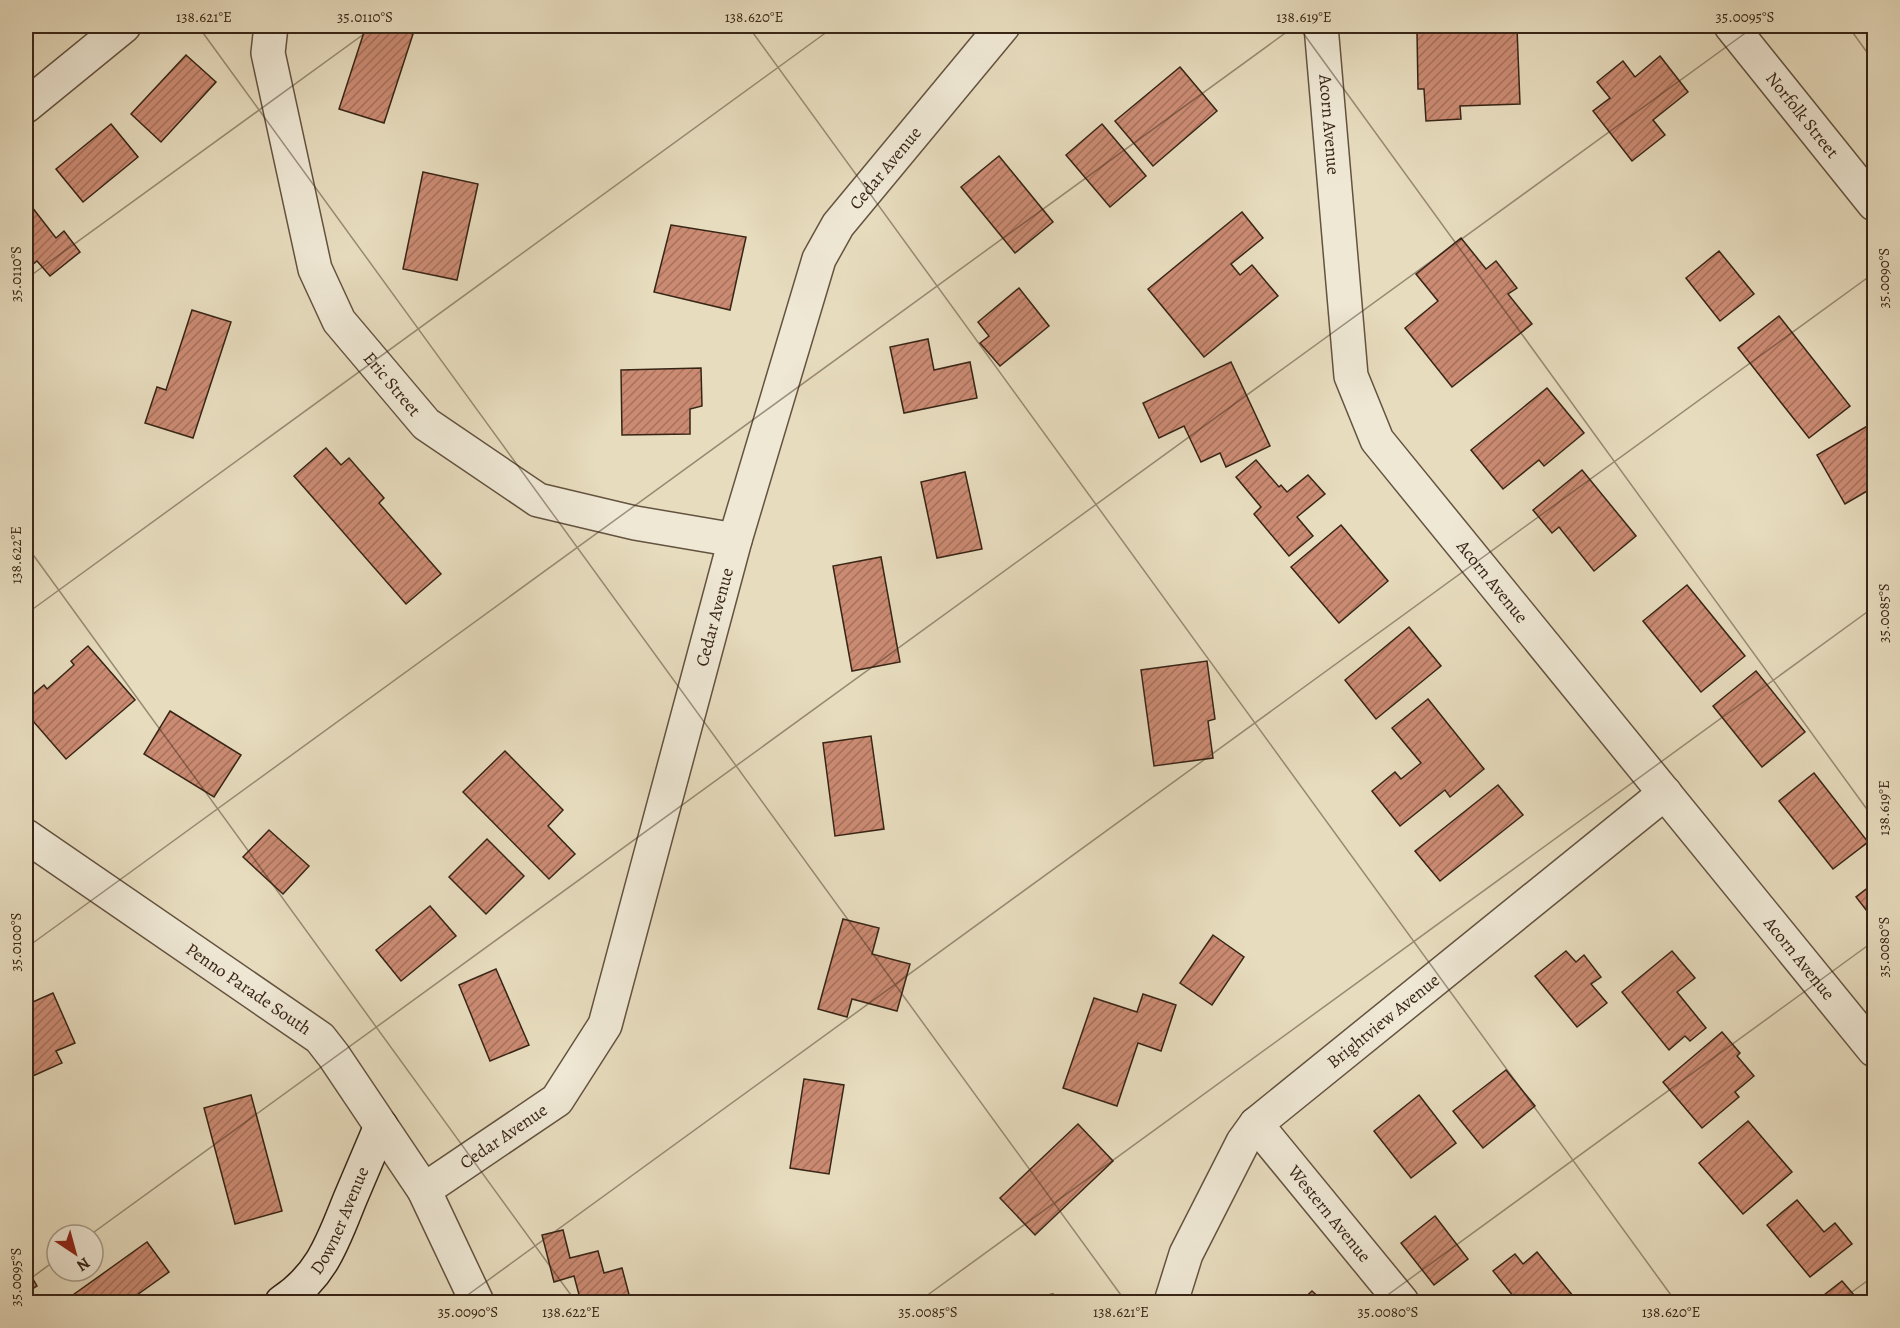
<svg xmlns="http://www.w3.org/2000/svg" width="1900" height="1328" font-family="Alegreya,serif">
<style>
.building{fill:url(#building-hatch);stroke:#382516;stroke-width:1.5}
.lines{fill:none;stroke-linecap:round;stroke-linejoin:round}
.street-casing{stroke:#645340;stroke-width:36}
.secondary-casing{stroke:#382516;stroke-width:36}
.street{stroke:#efe8d5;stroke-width:33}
.secondary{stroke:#efe8d5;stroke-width:33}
.ticks{fill:none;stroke:#382516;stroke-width:1.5;stroke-opacity:0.45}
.labels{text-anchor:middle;stroke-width:4.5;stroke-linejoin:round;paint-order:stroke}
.street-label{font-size:18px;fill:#382516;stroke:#efe8d5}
.neatline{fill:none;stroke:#382516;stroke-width:2}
.ticks-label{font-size:15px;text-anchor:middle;fill:#382516}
</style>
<defs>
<pattern id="building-hatch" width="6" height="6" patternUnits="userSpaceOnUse" patternTransform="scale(1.5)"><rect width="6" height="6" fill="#cb8b73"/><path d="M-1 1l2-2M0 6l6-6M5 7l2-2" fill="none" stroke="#a6715d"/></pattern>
</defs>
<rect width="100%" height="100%" fill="#e7dcbe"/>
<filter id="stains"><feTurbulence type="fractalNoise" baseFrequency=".00333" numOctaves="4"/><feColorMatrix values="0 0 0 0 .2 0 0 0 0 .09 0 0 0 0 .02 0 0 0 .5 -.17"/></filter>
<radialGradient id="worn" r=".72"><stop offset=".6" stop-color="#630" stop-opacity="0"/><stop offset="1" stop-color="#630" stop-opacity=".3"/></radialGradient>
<g class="building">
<polygon points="366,26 387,26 413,34 384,123 339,109"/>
<polygon points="1517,28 1520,104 1460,106 1461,119 1426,121 1424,89 1418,89 1417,32"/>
<polygon points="186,55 216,82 161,142 131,114"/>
<polygon points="1660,56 1688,92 1653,120 1665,135 1632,161 1593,111 1610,98 1597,82 1623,61 1635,77"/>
<polygon points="1180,67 1217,111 1153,166 1115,121"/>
<polygon points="111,124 138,157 83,202 56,169"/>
<polygon points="1102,124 1146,176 1110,207 1066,155"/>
<polygon points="999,156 1053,222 1015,253 961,187"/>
<polygon points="423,172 478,184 457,280 403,269"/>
<polygon points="28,202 56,238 64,231 80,252 50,276 37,261 26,270 26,204"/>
<polygon points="1242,212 1263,238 1231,264 1240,275 1252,265 1278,296 1204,357 1148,289"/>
<polygon points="671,225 746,237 730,310 654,292"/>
<polygon points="1461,238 1486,269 1496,261 1517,288 1508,294 1532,324 1452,387 1405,328 1438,301 1416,274"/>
<polygon points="1719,251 1754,294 1720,321 1686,278"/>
<polygon points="1019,288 1049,326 1000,366 980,343 989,336 978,322"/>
<polygon points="192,310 231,322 193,438 145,423 157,387 166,390"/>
<polygon points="1779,316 1850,406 1809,438 1738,348"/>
<polygon points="928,339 934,370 970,362 977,398 904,413 890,347"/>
<polygon points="1231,362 1270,446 1226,467 1220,453 1201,462 1184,426 1159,438 1143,403"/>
<polygon points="701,368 702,406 690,409 690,434 622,435 621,370"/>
<polygon points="1547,388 1584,433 1544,466 1539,460 1503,489 1471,450"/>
<polygon points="1869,425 1874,435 1874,487 1845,504 1817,455"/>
<polygon points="326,448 341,465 349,458 384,498 379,503 441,574 406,604 294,476"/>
<polygon points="1256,460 1279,487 1281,485 1287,492 1308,475 1325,494 1297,517 1313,536 1289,556 1254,514 1261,507 1236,477"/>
<polygon points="1582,470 1636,536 1594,571 1559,527 1552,533 1533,510"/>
<polygon points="965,472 982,549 937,558 921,482"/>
<polygon points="1341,525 1388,581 1339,623 1291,567"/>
<polygon points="881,557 900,662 852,671 833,566"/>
<polygon points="1687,585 1745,656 1701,692 1643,621"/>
<polygon points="1409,627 1441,666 1376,719 1345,680"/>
<polygon points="88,646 135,700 66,759 26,713 26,700 44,685 47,689 74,665 71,661"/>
<polygon points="1207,661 1215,719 1208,721 1213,758 1154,766 1141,670"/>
<polygon points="1756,671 1805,732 1762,767 1713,706"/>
<polygon points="1428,699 1484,769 1450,797 1445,790 1400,826 1372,791 1395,772 1401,779 1421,763 1392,728"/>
<polygon points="170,711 241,755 214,797 144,754"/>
<polygon points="871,736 884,829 835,836 823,743"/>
<polygon points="505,751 563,810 548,826 575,854 549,879 463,792"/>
<polygon points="1814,773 1868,842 1833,869 1779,801"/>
<polygon points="1498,785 1523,815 1440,881 1415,851"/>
<polygon points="269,830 309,866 283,894 243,857"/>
<polygon points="487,839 524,876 486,914 449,877"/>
<polygon points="1874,883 1874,920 1856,897"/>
<polygon points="430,906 456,936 401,981 376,950"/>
<polygon points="843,919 879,928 872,954 910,964 897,1011 852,999 847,1017 818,1009"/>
<polygon points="1213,935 1244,957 1212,1005 1180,983"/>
<polygon points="1566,951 1576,962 1584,955 1601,977 1591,984 1607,1003 1577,1027 1535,976"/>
<polygon points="1672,951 1695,978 1677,992 1706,1028 1690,1041 1685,1036 1669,1050 1622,992"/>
<polygon points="496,969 529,1045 490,1061 459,985"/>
<polygon points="53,993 75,1043 56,1051 62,1063 26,1079 26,1005"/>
<polygon points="1143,994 1176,1005 1161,1051 1138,1043 1117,1106 1063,1088 1094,998 1137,1012"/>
<polygon points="1722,1032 1740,1053 1737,1056 1754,1076 1735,1092 1739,1097 1702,1128 1663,1082"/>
<polygon points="1506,1070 1535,1106 1483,1148 1453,1111"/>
<polygon points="804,1079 844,1085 829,1174 790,1168"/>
<polygon points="251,1095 282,1211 235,1224 204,1108"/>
<polygon points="1419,1095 1456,1143 1411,1178 1374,1131"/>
<polygon points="1748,1121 1792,1172 1743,1214 1699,1163"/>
<polygon points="1078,1124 1113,1161 1035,1235 1000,1198"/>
<polygon points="1797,1200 1824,1232 1835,1223 1852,1244 1810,1277 1767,1225"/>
<polygon points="1435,1216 1468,1259 1434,1285 1401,1243"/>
<polygon points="563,1230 570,1258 598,1251 604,1273 622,1268 631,1302 581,1302 574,1276 554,1282 542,1235"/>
<polygon points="147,1242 169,1272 127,1302 78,1302 73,1295"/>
<polygon points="1537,1252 1578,1302 1518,1302 1493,1271 1515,1254 1523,1264"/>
<polygon points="26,1267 37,1286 26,1293"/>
<polygon points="1842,1281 1860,1302 1815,1302"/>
<polygon points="1312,1291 1324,1302 1300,1302"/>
<polygon points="1053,1294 1055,1302 1004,1302"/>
</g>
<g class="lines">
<defs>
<g id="street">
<path id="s1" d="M271 26 268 53 315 269 339 321 426 424 538 500 635 523 735 540"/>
<path id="s2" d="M1321 26 1351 376 1377 440 1874 1050"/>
<path id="s3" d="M1731 26 1874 204"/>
<polyline points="26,106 124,26"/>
<path id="s4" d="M26 836 320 1038 334 1056 424 1190 477 1302"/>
<path id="s5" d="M1256 1124 1402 1302"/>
<path id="s6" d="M424 1190 557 1100 605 1025 735 540 819 259 838 225 1003 26"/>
<path id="s7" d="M1171 1302 1186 1254 1243 1142 1256 1124 1665 793"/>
</g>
<g id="secondary">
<path id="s8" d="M282 1302C322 1276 333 1241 350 1199 360 1175 371 1150 381 1126"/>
</g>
</defs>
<use href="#street" class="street-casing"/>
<use href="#secondary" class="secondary-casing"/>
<use href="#street" class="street"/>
<use href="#secondary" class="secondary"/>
</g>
<path class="ticks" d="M198 26 1126 1302M748 26 1676 1302M1298 26 1874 819M1848 26 1874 62M26 279 375 26M26 545 576 1302M26 614 835 26M26 948 1295 26M90 1235 1755 26M26 1282 57 1259M458 1302 1874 273M918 1302 1874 607M1378 1302 1874 941M1838 1302 1874 1276"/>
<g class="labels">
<g class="street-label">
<text dy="6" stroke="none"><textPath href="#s3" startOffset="114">Norfolk Street</textPath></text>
<text dy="6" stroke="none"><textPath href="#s2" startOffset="99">Acorn Avenue</textPath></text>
<text dy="6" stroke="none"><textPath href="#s6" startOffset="1158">Cedar Avenue</textPath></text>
<text dy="6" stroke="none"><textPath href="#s1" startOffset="388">Eric Street</textPath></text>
<text dy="6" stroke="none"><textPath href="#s2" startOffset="603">Acorn Avenue</textPath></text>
<text dy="6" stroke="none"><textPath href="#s6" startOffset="672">Cedar Avenue</textPath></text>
<text dy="6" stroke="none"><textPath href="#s2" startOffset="1089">Acorn Avenue</textPath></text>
<text dy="6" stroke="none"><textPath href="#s4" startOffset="270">Penno Parade South</textPath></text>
<text dy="6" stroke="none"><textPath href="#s7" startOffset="362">Brightview Avenue</textPath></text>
<text dy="6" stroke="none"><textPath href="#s6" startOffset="96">Cedar Avenue</textPath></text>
<text dy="6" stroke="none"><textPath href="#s5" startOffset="116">Western Avenue</textPath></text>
<text dy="6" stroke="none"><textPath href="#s8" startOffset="102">Downer Avenue</textPath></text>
</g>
</g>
<rect width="1900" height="1328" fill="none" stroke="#e7dcbe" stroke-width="66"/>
<g transform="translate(75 1253) rotate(144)"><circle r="28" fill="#efe8d5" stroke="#a69a89" stroke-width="1.5"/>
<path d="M0-4.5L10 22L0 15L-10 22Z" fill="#8f2418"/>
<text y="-9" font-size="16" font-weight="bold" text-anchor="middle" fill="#382516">N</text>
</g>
<rect x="33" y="33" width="1834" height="1262" class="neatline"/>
<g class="ticks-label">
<text x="204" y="22">138.621°E</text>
<text x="365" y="22">35.0110°S</text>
<text x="754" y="22">138.620°E</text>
<text x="1304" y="22">138.619°E</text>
<text x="1745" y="22">35.0095°S</text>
<text transform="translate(16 274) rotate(-90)" y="5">35.0110°S</text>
<text transform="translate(1884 278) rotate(-90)" y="5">35.0090°S</text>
<text transform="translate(16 555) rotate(-90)" y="5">138.622°E</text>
<text transform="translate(1884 613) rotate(-90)" y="5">35.0085°S</text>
<text transform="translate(1884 808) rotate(-90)" y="5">138.619°E</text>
<text transform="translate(16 942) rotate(-90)" y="5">35.0100°S</text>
<text transform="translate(1884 947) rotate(-90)" y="5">35.0080°S</text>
<text transform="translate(16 1277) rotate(-90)" y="5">35.0095°S</text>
<text x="468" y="1317">35.0090°S</text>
<text x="571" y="1317">138.622°E</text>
<text x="928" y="1317">35.0085°S</text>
<text x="1121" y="1317">138.621°E</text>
<text x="1388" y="1317">35.0080°S</text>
<text x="1671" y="1317">138.620°E</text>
</g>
<rect width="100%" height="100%" filter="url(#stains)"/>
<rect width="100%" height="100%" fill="url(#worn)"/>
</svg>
